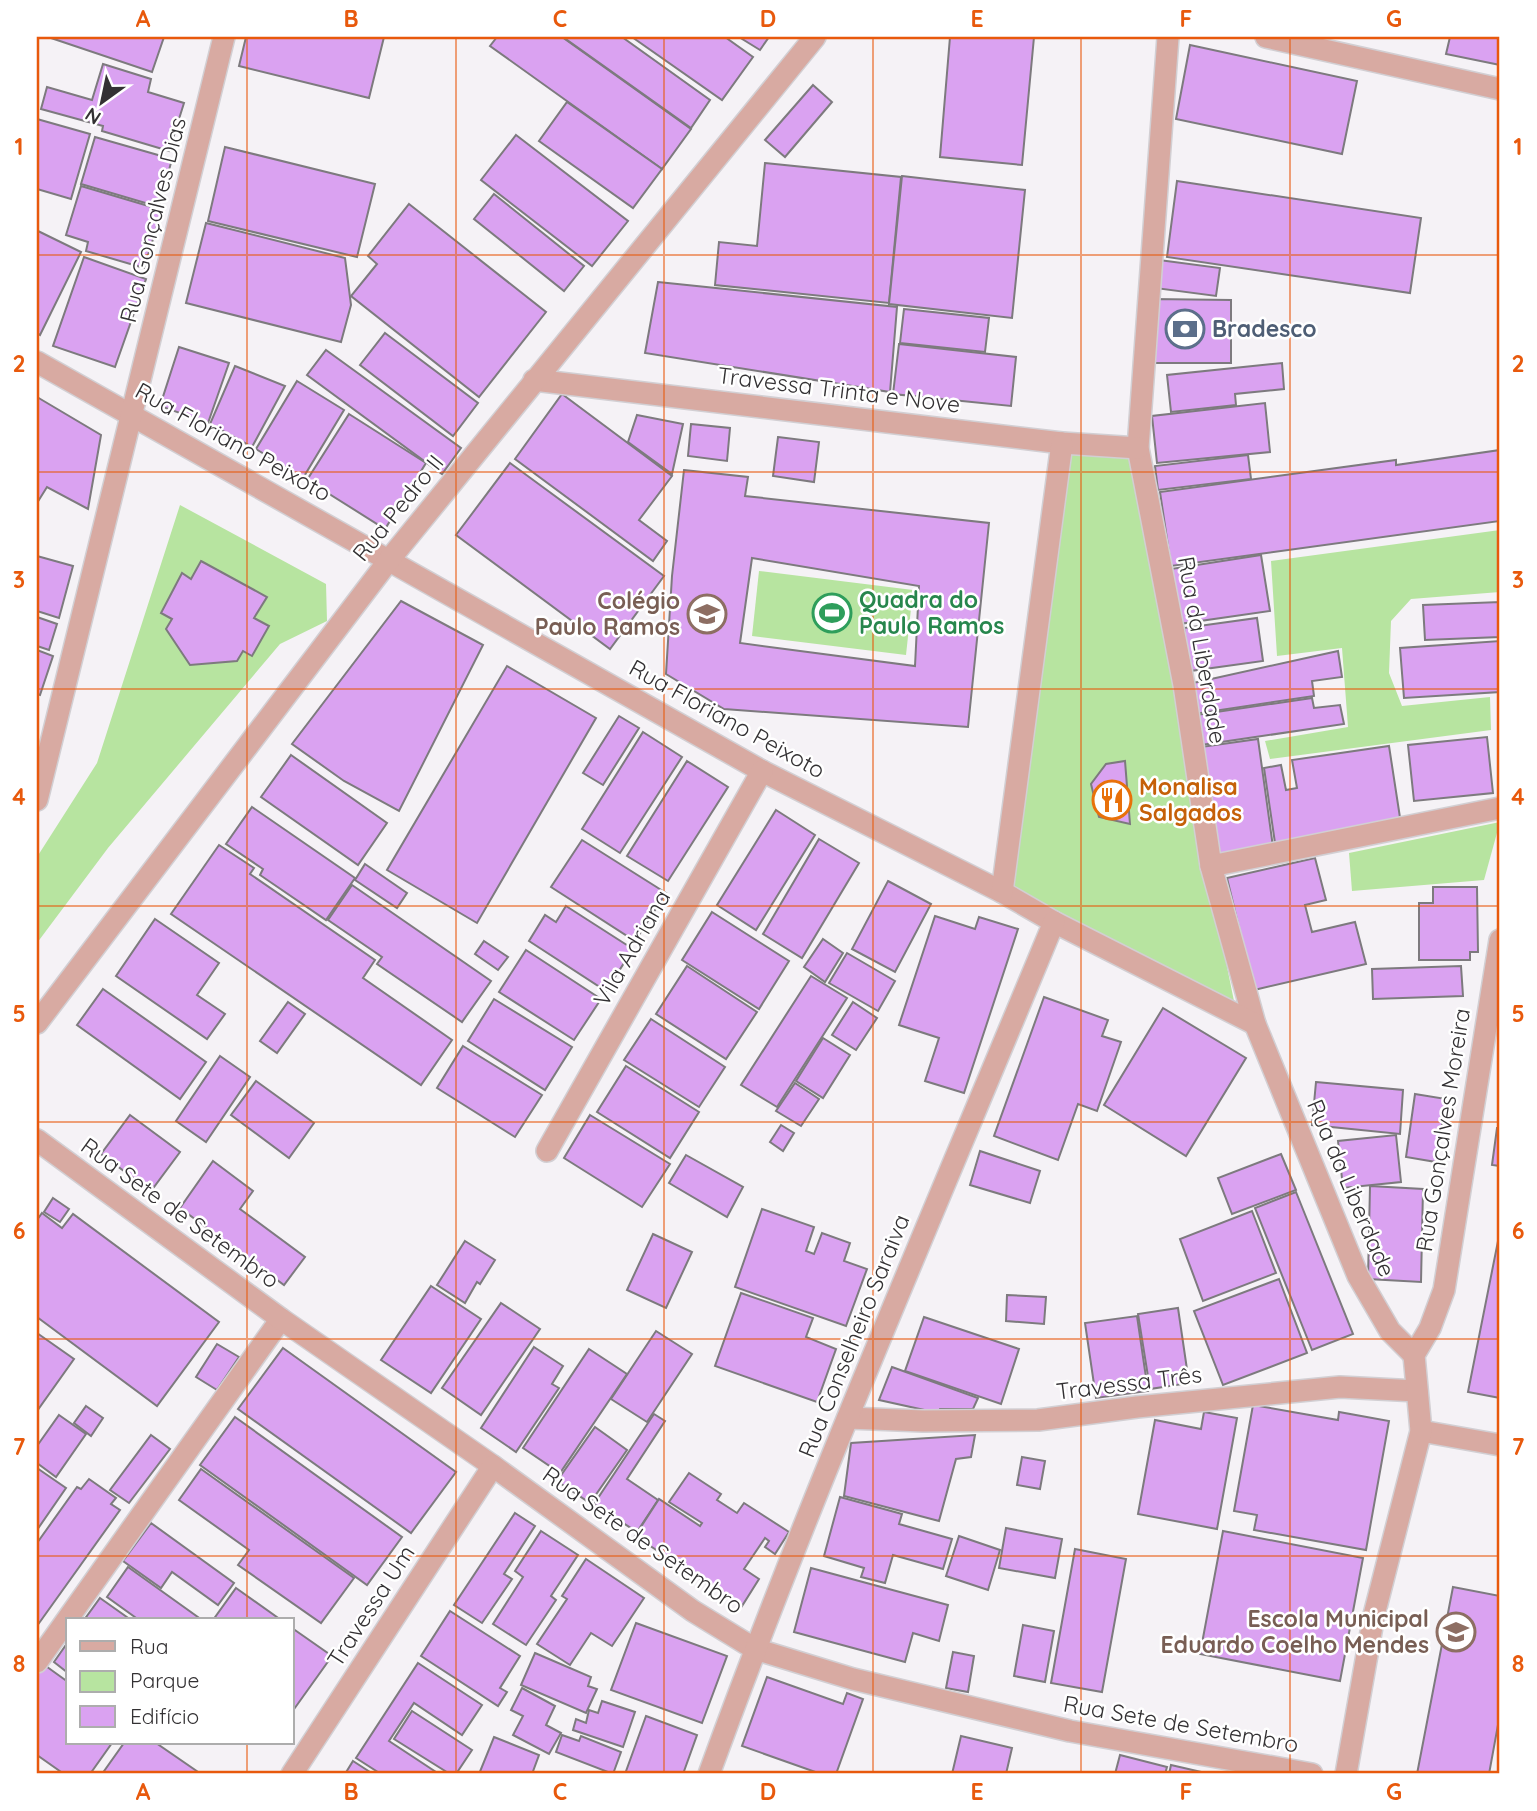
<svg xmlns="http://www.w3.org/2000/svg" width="1537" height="1811" font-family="Quicksand,sans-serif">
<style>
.green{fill:#b7e4a0}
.building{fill:#daa2f1;stroke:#7d7a7e;stroke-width:2;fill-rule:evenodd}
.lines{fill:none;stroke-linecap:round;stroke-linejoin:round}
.service-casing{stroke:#d2cfd3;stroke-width:24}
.minor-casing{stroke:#d2cfd3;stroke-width:24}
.tertiary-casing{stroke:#d2cfd3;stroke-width:24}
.service{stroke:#d8aaa2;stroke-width:21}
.minor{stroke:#d8aaa2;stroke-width:21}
.tertiary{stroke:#d8aaa2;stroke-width:21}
.grid{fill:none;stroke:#e8590c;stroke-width:2;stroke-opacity:0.55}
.labels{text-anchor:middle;stroke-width:5;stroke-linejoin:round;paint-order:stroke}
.street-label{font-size:23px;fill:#333133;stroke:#fff}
.service-label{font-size:23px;font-weight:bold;fill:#4e5e75;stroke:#fff;text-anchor:start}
.leisure-label{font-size:23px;font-weight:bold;fill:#27864d;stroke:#fff;text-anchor:start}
.education-label{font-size:23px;font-weight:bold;fill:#785e54;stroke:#fff;text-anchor:end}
.food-label{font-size:23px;font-weight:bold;fill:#c56008;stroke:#fff;text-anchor:start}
.neatline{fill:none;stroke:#e8590c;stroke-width:2.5}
.grid-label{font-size:23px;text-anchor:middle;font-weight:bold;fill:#e8590c}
</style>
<rect width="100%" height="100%" fill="#f5f2f6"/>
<g class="green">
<polygon points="1069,450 1133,456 1190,785 1235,1006 1013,888"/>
<polygon points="180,505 326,584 327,621 280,644 108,848 37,943 37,857 97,763"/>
<polygon points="1500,530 1500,592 1411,599 1391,621 1389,673 1402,706 1490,697 1491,730 1270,759 1265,741 1348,727 1342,648 1277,656 1271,561"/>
<polygon points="759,571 913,590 906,655 752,636"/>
<polygon points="1500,822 1484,880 1352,891 1349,853"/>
</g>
<g class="building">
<polygon points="48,37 164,37 152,72"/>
<polygon points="246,37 384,37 369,98 239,66"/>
<polygon points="497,37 562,37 691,129 662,169 490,46"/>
<polygon points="563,37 622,37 710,100 691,128"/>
<polygon points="632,37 725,37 753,57 722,100"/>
<polygon points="739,37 769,37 760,50"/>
<polygon points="950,37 1034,37 1022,165 940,157"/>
<polygon points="1450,37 1500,37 1500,65 1446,54"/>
<polygon points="1190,45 1357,81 1342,154 1176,119"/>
<polygon points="103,64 151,79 148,92 184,103 169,151 102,131 103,126 41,109 47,87 92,100"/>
<polygon points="813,85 832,102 785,157 765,140"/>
<polygon points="567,102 662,169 633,208 539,141"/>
<polygon points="37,119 90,134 71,199 37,189"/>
<polygon points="516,135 628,221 592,266 481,180"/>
<polygon points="95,137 172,159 159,207 81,184"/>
<polygon points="225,147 375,184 357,257 208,221"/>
<polygon points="765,163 901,177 889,303 715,285 719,242 757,246"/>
<polygon points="902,176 1025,190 1012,318 889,304"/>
<polygon points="1177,181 1421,218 1410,293 1167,257"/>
<polygon points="81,186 162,210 144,268 86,251 88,242 66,235"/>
<polygon points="494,194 584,266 564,291 474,219"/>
<polygon points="409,204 546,312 479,397 351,296 377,264 368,256"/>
<polygon points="206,223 345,258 351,305 341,342 186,303"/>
<polygon points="38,231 81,252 40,335 37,333"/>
<polygon points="84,257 146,279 115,367 53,346"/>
<polygon points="1159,260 1220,268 1216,296 1155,288"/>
<polygon points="658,282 897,307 890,392 645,353"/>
<polygon points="1152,299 1231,300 1231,363 1152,363"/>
<polygon points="904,309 989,318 985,352 900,343"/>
<polygon points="385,333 478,403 453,436 360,365"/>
<polygon points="899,344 1016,357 1011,406 893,394"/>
<polygon points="179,347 229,363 208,423 160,406"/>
<polygon points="326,350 461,448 442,474 307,375"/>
<polygon points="1282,363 1284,389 1235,394 1236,405 1171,412 1167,375"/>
<polygon points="235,366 285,386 252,447 210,424"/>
<polygon points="297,381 344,410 303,478 256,449"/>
<polygon points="562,394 672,476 639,520 667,541 653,561 515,459"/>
<polygon points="37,397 101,435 88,509 47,487 37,503"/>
<polygon points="1265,403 1270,452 1157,463 1152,416"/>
<polygon points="349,414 426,463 385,529 307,480"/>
<polygon points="637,415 683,424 672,474 628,442"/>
<polygon points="691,424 730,428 727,461 688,456"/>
<polygon points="778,437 819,442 814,482 773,476"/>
<polygon points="1500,450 1500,521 1171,566 1160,492 1396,460 1396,465"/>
<polygon points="1248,455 1251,479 1158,490 1155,466"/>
<polygon points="510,463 664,576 610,649 456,535"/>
<path d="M684 470 748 477 745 496 989 523 968 727 724 709 666 674 672 576ZM752 558 919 586 915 666 740 643Z"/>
<polygon points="1261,555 1270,611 1179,624 1171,569"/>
<polygon points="37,556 73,566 59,618 37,611"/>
<polygon points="201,561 267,597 254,618 269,626 252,656 243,651 237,661 190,665 166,629 172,619 161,613 182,573 191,579"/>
<polygon points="401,601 483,645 399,811 344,781 292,744"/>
<polygon points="1500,602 1500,637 1425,640 1423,605"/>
<polygon points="37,617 57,624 49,650 37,646"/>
<polygon points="1257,618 1263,661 1190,671 1184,628"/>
<polygon points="1500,641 1500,692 1404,698 1400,648"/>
<polygon points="37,650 53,656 40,695 37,694"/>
<polygon points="1338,651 1342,677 1312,681 1314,696 1194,714 1184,685"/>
<polygon points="507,666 596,718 477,923 387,870"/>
<polygon points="1312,698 1314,708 1340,705 1344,724 1201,745 1196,715"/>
<polygon points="619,716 639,728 603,785 583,773"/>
<polygon points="643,732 682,757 620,853 582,829"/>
<polygon points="1487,737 1493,793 1414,801 1408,745"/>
<polygon points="1258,739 1273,847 1217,855 1201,747"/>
<polygon points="1389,746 1401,824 1275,843 1264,768 1281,765 1286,790 1297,788 1292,760"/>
<polygon points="291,755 387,823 358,865 261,797"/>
<polygon points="687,761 728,787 668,881 627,856"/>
<polygon points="1125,761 1130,824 1099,817 1091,784 1106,764"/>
<polygon points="252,807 355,878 326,920 260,875 263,869 226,844"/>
<polygon points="776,810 815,835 756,930 717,905"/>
<polygon points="819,839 859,863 802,958 763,934"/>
<polygon points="582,840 666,893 635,941 551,887"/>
<polygon points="219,845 254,868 250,874 375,960 363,978 452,1040 421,1085 171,914"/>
<polygon points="1315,858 1326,900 1305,905 1312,932 1355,922 1366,964 1254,990 1227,878"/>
<polygon points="365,864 407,893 397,908 355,880"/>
<polygon points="888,881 931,904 895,972 852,949"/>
<polygon points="352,885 491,981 462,1022 377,964 382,957 328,920"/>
<polygon points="1433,887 1477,887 1478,952 1470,952 1470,960 1419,960 1419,903 1433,903"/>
<polygon points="566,906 633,949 606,991 529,941 545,915 556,922"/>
<polygon points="712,912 789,961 759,1009 682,960"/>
<polygon points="935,916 975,929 979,917 1018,929 964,1093 925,1081 939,1038 899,1025"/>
<polygon points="155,919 219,963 197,995 225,1014 207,1039 116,976"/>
<polygon points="823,939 843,953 825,982 804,967"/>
<polygon points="484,941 508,957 498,970 475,954"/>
<polygon points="526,950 601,999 574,1040 499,992"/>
<polygon points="847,953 895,981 878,1011 829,983"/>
<polygon points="687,966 757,1012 726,1059 656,1014"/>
<polygon points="1461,966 1463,996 1373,999 1372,969"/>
<polygon points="811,976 847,998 777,1107 741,1085"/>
<polygon points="103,989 206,1062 180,1099 77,1025"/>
<polygon points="1044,997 1108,1020 1102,1036 1121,1042 1097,1111 1078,1104 1058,1160 994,1136"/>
<polygon points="494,999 572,1047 545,1090 468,1041"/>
<polygon points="288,1002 305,1014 277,1053 260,1041"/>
<polygon points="853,1002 877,1018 856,1050 832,1035"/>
<polygon points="1163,1008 1246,1058 1186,1156 1104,1105"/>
<polygon points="651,1019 725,1067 699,1107 624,1060"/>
<polygon points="823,1038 850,1055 823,1098 796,1081"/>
<polygon points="463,1046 542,1095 515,1137 437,1088"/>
<polygon points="220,1056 250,1077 206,1142 176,1121"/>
<polygon points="626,1066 699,1112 670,1158 597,1112"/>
<polygon points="256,1081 314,1123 289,1158 231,1115"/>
<polygon points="1316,1082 1403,1090 1400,1134 1312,1125"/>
<polygon points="795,1083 819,1099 801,1126 776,1111"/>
<polygon points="1415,1094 1446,1099 1436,1162 1406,1157"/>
<polygon points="130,1115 180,1152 151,1191 101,1154"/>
<polygon points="590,1115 670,1164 642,1207 564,1158"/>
<polygon points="781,1125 794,1133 783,1151 770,1142"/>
<polygon points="1497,1128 1500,1128 1500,1166 1492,1165"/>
<polygon points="1396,1135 1401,1182 1343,1188 1338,1141"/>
<polygon points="980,1151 1040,1171 1030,1203 970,1185"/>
<polygon points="1281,1154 1296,1190 1232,1214 1218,1178"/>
<polygon points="686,1155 743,1187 727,1217 669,1183"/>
<polygon points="213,1161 253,1191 240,1209 305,1257 284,1285 180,1208"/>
<polygon points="1370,1186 1423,1189 1421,1282 1368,1279"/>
<polygon points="1296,1192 1353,1334 1312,1350 1255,1208"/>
<polygon points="53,1198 69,1209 60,1222 44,1212"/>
<polygon points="762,1209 814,1227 806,1251 814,1254 822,1233 850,1243 844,1261 867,1269 846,1326 735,1287"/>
<polygon points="1252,1211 1276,1273 1203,1301 1180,1239"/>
<polygon points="42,1213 62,1228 73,1214 219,1322 157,1406 37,1317 37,1220"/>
<polygon points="653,1234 692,1252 666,1308 627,1290"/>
<polygon points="1499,1236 1500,1237 1500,1398 1468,1392"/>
<polygon points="465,1241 495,1260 480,1284 477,1282 465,1303 437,1285"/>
<polygon points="1279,1279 1307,1353 1223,1385 1194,1311"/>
<polygon points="431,1286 481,1319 431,1393 381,1360"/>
<polygon points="741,1293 813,1318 806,1337 836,1349 817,1402 715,1366"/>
<polygon points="1007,1295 1046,1297 1044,1324 1006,1321"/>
<polygon points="501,1303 540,1329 481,1415 442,1388"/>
<polygon points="1178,1308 1189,1383 1150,1389 1138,1314"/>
<polygon points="1137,1316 1148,1391 1096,1398 1085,1323"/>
<polygon points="924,1317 1019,1349 1001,1404 905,1371"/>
<polygon points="656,1331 692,1354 647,1422 611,1399"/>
<polygon points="37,1333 74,1359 37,1411"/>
<polygon points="217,1344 239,1357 217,1390 196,1377"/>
<polygon points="534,1347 563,1366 552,1384 559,1388 516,1452 481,1428"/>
<polygon points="283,1348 456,1472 411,1533 238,1409"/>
<polygon points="589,1349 627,1374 560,1473 523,1448"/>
<polygon points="892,1367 978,1398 973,1409 940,1409 938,1413 879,1400"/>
<polygon points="1253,1405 1338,1420 1339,1412 1389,1421 1366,1550 1254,1530 1257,1515 1234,1511"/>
<polygon points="86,1406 103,1418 91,1436 74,1423"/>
<polygon points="1204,1412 1237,1418 1217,1529 1138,1514 1155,1420 1201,1429"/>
<polygon points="654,1414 665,1421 627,1479 658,1500 637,1532 594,1504"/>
<polygon points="59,1415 86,1434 56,1477 37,1463 37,1446"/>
<polygon points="235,1417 402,1537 367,1585 200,1465"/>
<polygon points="595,1427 627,1450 590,1503 557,1481"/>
<polygon points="151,1435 170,1449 129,1503 110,1490"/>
<polygon points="975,1435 971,1457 956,1459 939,1521 844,1496 851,1443"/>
<polygon points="1022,1457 1045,1461 1040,1489 1017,1485"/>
<polygon points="37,1468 66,1488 37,1530"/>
<polygon points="201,1469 354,1578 321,1623 238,1565 249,1550 179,1500"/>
<polygon points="689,1473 721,1494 717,1500 737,1513 744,1503 789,1532 775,1554 765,1547 769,1541 765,1538 744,1569 759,1579 742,1606 635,1536 659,1499 700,1526 702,1523 669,1502"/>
<polygon points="89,1479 116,1498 111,1504 120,1510 37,1626 37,1543 77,1487 81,1489"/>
<polygon points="840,1497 902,1514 899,1524 952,1539 943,1569 893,1555 885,1583 861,1577 864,1568 824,1556"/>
<polygon points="515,1513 535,1526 504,1574 512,1579 482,1623 454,1605"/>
<polygon points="151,1523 234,1583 218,1605 172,1572 161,1588 123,1561"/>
<polygon points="1006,1528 1062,1539 1055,1578 999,1568"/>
<polygon points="541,1531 578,1555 551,1596 556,1600 526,1645 493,1624 523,1577 515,1571"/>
<polygon points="1223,1531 1363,1558 1340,1681 1200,1654"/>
<polygon points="959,1536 1000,1550 988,1590 946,1576"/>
<polygon points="1075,1549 1126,1559 1102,1692 1051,1683"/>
<polygon points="586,1559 644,1598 612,1646 591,1633 570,1665 537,1644 567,1599 562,1596"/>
<polygon points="128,1567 202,1620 139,1620 107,1597"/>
<polygon points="811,1568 948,1605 939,1641 913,1633 905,1662 794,1632"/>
<polygon points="1453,1587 1500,1596 1500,1714 1489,1774 1417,1774"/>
<polygon points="236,1588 281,1620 213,1620"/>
<polygon points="100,1598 131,1620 84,1620"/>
<polygon points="450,1611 520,1656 500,1688 507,1692 498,1706 421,1656"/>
<polygon points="636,1623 727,1656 702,1723 611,1690"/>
<polygon points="1023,1625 1054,1631 1045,1682 1014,1676"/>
<polygon points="292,1628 332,1656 292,1712"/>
<polygon points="68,1642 68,1673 54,1662"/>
<polygon points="953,1652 974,1656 968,1692 946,1688"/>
<polygon points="535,1653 591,1677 588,1686 597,1689 586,1713 521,1685"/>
<polygon points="418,1663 482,1705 462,1735 414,1703 389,1741 439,1774 381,1774 356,1758"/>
<polygon points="43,1664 68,1682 68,1743 112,1743 90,1774 64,1774 37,1755 37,1673"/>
<polygon points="767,1677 843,1704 847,1693 863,1699 836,1774 821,1774 742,1746"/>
<polygon points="522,1688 555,1706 546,1725 561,1733 549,1754 513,1735 523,1716 511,1710"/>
<polygon points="602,1701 635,1712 623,1747 573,1730 576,1719 586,1723 589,1710 598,1713"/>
<polygon points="412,1711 472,1750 456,1774 450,1774 394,1739"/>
<polygon points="646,1716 697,1735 683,1774 625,1774"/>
<polygon points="562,1735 579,1741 581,1736 621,1752 613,1774 556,1752"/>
<polygon points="961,1736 1012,1748 1006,1774 952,1774"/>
<polygon points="494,1737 539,1755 532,1774 479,1774"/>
<polygon points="124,1743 156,1743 201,1774 102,1774"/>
<polygon points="1120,1755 1167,1767 1165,1774 1115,1774"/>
<polygon points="353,1761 373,1774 345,1774"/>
<polygon points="1171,1765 1210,1774 1169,1774"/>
</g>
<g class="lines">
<defs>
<g id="service">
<polyline points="1211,866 1500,808"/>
<polyline points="37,1662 281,1319"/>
</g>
<g id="minor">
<polyline points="1168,37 1138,448 1184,685 1211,866 1255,1024 1358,1276 1390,1331 1414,1355"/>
<polyline points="1266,37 1500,89"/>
<polyline points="37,362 762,771 1002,892 1054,922 1255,1024"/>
<polyline points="534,380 1062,443 1138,448"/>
<polyline points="37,800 224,37"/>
<polyline points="1002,892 1062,443"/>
<polyline points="37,1140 281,1319 493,1466 693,1611 755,1649 853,1679 1070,1731 1312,1774"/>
<polyline points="547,1151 762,771"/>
<polyline points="848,1418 923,1421 1038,1420 1137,1407 1340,1387 1417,1391"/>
<polyline points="1421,1431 1500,1445"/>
<polyline points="292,1774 493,1466"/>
<path d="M709 1774C814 1486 937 1205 1054 922"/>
<polyline points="1346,1774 1374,1615 1421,1431 1414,1355 1430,1328 1444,1290 1500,940"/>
</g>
<polyline id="tertiary" points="37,1023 389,560 815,37"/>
</defs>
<use href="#service" class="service-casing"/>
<use href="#minor" class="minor-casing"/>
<use href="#tertiary" class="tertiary-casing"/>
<use href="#service" class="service"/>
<use href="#minor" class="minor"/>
<use href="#tertiary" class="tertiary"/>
</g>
<path class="grid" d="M247 37V1620M456 37V1774M664 37V1774M873 37V1774M1081 37V1774M1290 37V1774M37 255H1500M37 472H1500M37 689H1500M37 906H1500M37 1122H1500M37 1339H1500M37 1556H1500M247 1743V1774"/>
<defs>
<symbol id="bank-ring" viewBox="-11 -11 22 22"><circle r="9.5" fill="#fff" stroke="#5c6f8a" stroke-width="1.5"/><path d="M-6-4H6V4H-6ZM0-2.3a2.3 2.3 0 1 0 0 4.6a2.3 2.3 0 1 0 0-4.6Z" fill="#5c6f8a"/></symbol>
<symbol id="stadium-ring" viewBox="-11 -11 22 22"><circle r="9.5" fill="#fff" stroke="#2e9e5b" stroke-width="1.5"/><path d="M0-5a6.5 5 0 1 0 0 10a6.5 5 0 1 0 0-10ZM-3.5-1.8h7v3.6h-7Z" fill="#2e9e5b"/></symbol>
<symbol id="school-ring" viewBox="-11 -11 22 22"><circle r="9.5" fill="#fff" stroke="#8d6e63" stroke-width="1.5"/><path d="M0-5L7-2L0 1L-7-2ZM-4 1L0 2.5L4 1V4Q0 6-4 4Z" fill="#8d6e63"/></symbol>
<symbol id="restaurant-ring" viewBox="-11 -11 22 22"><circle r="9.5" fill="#fff" stroke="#e8710a" stroke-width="1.5"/><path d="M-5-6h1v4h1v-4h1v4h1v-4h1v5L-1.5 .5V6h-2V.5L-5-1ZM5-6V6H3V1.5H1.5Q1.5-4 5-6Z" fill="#e8710a"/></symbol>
</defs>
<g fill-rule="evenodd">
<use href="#bank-ring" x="1163" y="307" width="44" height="44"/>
<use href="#stadium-ring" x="810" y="591" width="44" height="44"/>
<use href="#school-ring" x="685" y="592" width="44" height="44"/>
<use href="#restaurant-ring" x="1090" y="778" width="44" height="44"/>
<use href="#school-ring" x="1434" y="1610" width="44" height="44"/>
</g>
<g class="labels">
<g class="street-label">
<text transform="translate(153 220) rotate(-76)" y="8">Rua Gonçalves Dias</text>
<text transform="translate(839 390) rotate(7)" y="8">Travessa Trinta e Nove</text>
<text transform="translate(233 442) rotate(29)" y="8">Rua Floriano Peixoto</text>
<text transform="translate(398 508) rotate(-51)" y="8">Rua Pedro II</text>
<text transform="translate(1202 650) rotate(80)" y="8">Rua da Liberdade</text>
<text transform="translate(727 719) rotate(29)" y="8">Rua Floriano Peixoto</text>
<text transform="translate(632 948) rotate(-60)" y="8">Vila Adriana</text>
<text transform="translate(1443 1130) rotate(-81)" y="8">Rua Gonçalves Moreira</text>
<text transform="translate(1351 1188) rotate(67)" y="8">Rua da Liberdade</text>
<text transform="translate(180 1213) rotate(36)" y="8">Rua Sete de Setembro</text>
<text transform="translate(854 1336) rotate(-68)" y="8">Rua Conselheiro Saraiva</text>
<text transform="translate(1129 1383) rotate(-7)" y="8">Travessa Três</text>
<text transform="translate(643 1540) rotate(35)" y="8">Rua Sete de Setembro</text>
<text transform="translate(371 1606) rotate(-57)" y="8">Travessa Um</text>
<text transform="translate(1181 1724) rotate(10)" y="8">Rua Sete de Setembro</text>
</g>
<g class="service-label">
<text x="1212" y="337">Bradesco</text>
</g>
<g class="leisure-label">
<text x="859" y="608">Quadra do<tspan x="859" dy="26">Paulo Ramos</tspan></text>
</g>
<g class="education-label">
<text x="680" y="609">Colégio<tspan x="680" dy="26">Paulo Ramos</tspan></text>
<text x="1429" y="1627">Escola Municipal<tspan x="1429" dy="26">Eduardo Coelho Mendes</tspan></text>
</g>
<g class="food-label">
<text x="1139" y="795">Monalisa<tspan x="1139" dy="26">Salgados</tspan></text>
</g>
</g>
<rect width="1537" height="1811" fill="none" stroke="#ffffff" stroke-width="77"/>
<rect x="66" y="1618" width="228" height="126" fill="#ffffff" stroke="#adadad" stroke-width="2"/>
<rect x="80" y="1641" width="35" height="10" fill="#d8aaa2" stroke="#adadad" stroke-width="2"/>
<text x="130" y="1654" font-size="21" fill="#333133">Rua</text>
<rect x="80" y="1671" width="35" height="21" fill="#b7e4a0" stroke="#adadad" stroke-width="2"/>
<text x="130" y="1688" font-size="21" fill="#333133">Parque</text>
<rect x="80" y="1706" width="35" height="21" fill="#daa2f1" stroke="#adadad" stroke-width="2"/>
<text x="130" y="1724" font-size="21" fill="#333133">Edifício</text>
<g transform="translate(102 102) rotate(213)" stroke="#ffffff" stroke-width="5" paint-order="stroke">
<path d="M0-5L12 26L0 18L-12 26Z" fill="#333133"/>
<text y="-10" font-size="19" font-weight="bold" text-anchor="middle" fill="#333133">N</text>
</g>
<rect x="38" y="38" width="1460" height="1734" class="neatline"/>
<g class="grid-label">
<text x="143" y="27">A</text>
<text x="351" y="27">B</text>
<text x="560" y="27">C</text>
<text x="768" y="27">D</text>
<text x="977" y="27">E</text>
<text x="1186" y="27">F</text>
<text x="1394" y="27">G</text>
<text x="19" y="155">1</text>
<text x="1518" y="155">1</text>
<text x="19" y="372">2</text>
<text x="1518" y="372">2</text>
<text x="19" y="588">3</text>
<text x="1518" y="588">3</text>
<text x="19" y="805">4</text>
<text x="1518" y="805">4</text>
<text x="19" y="1022">5</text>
<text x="1518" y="1022">5</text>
<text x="19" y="1239">6</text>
<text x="1518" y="1239">6</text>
<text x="19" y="1455">7</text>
<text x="1518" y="1455">7</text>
<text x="19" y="1672">8</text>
<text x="1518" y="1672">8</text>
<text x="143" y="1800">A</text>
<text x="351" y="1800">B</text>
<text x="560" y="1800">C</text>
<text x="768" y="1800">D</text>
<text x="977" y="1800">E</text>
<text x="1186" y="1800">F</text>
<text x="1394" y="1800">G</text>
</g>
</svg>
